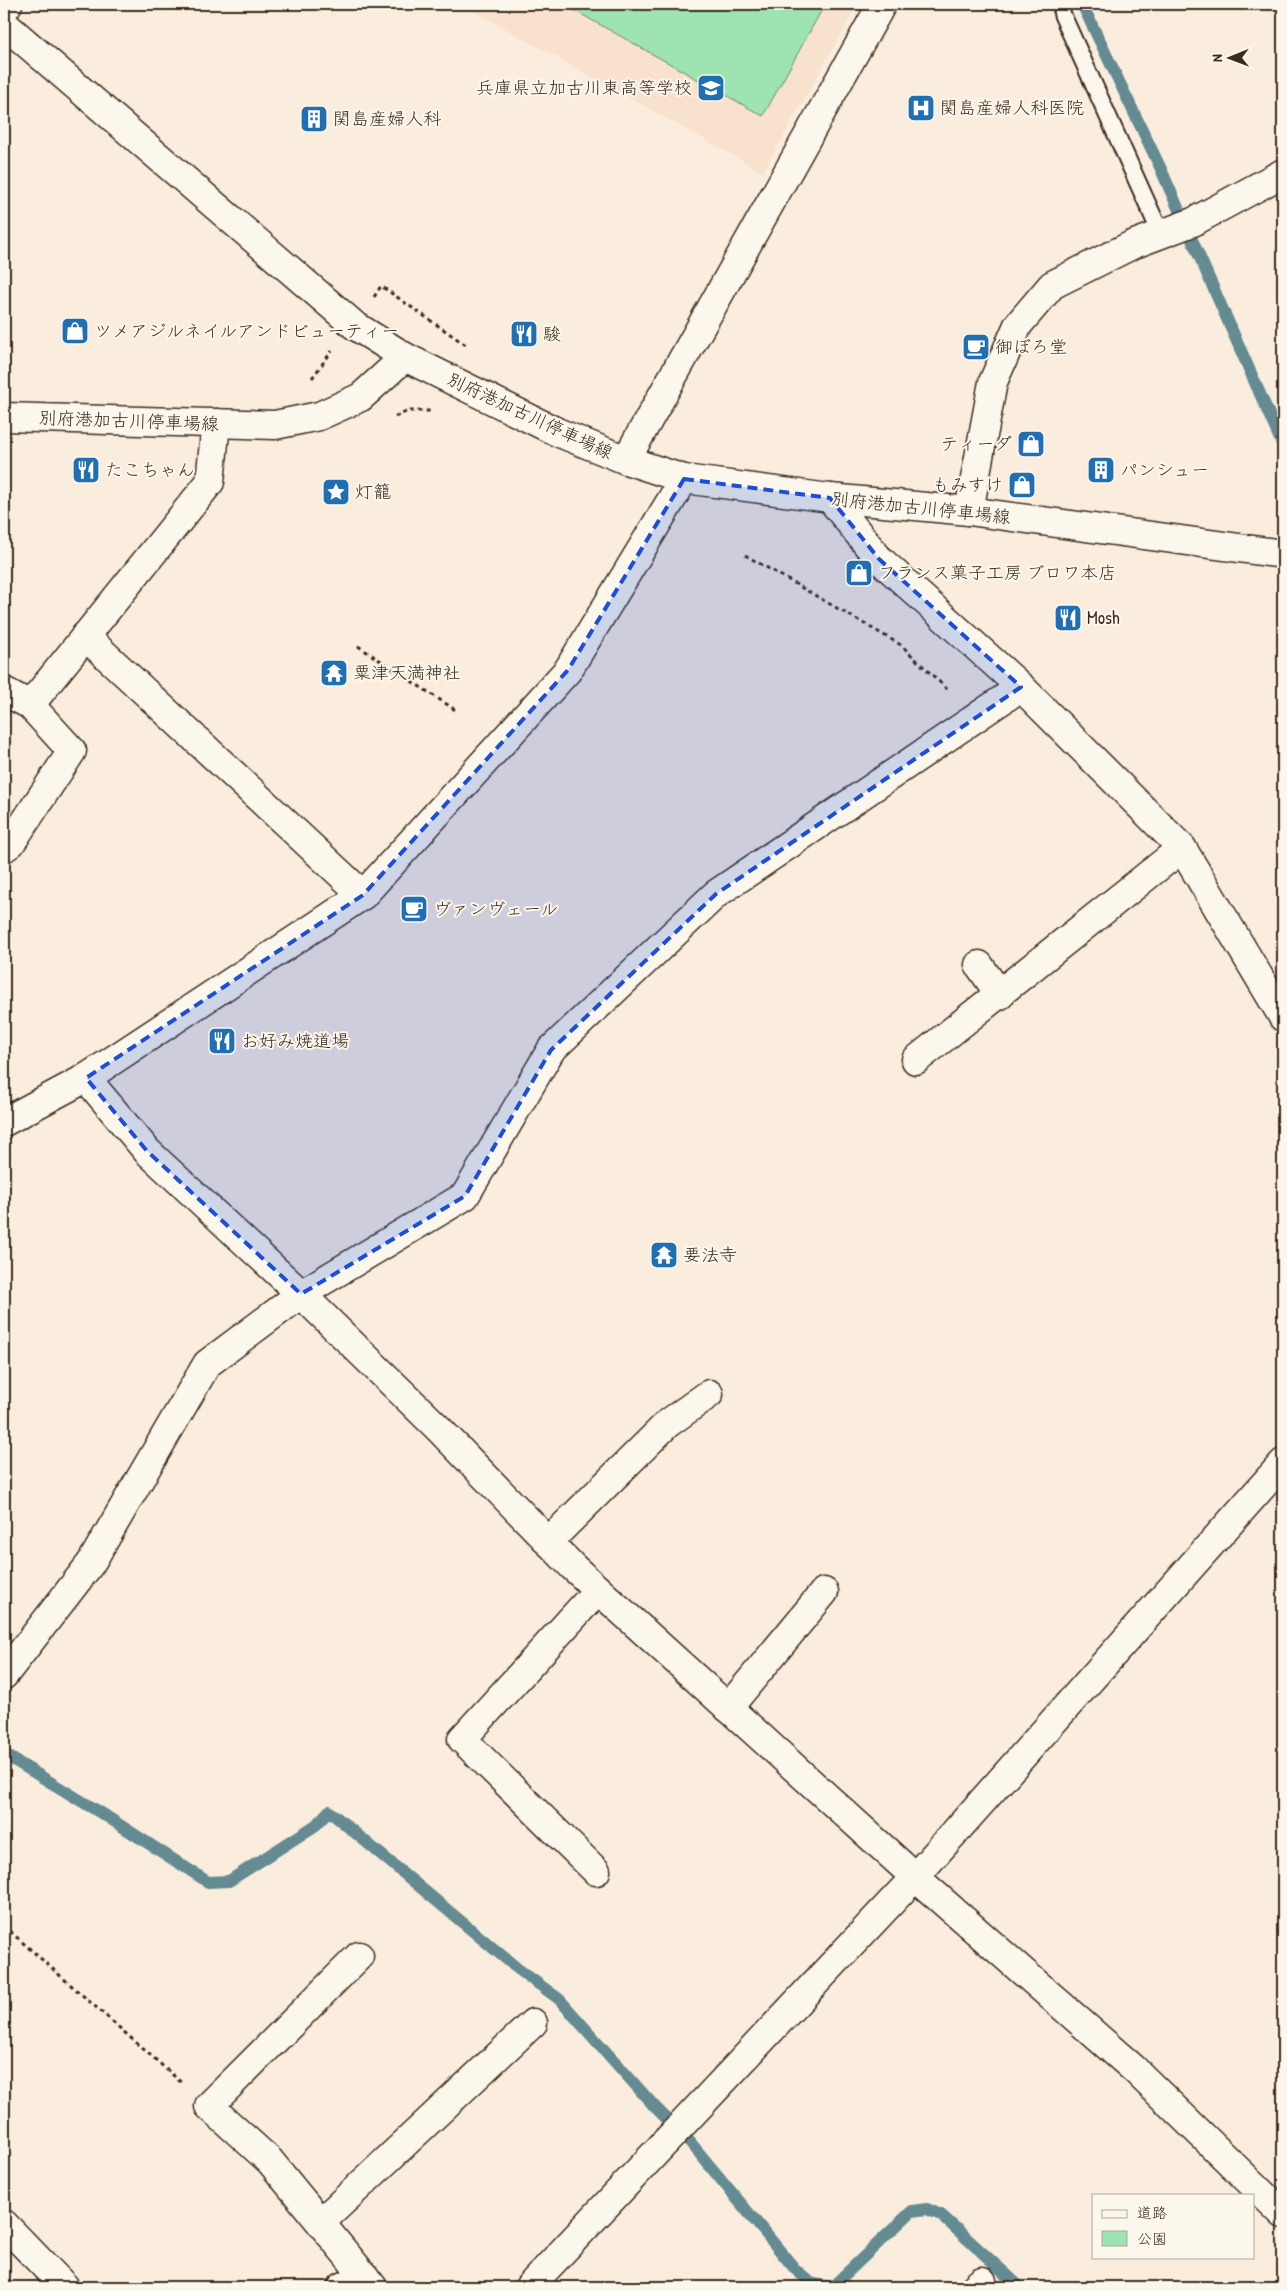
<svg xmlns="http://www.w3.org/2000/svg" width="1287" height="2291" font-family="'Patrick Hand','Klee One',sans-serif">
<style>
.built{fill:#f8e1cd}
.park{fill:#9de4b2;stroke:#6c8768}
.lines{fill:none;stroke-linecap:round;stroke-linejoin:round}
.stream{stroke:#648b91;stroke-width:12}
.service-casing{stroke:#3b2a1e;stroke-width:20}
.minor-casing{stroke:#3b2a1e;stroke-width:31}
.tertiary-casing{stroke:#3b2a1e;stroke-width:31}
.secondary-casing{stroke:#3b2a1e;stroke-width:31}
.path{stroke:#3b2a1e;stroke-width:3;stroke-dasharray:4 4;stroke-linecap:butt}
.service{stroke:#fbf7ec;stroke-width:16}
.minor{stroke:#fbf7ec;stroke-width:28}
.tertiary{stroke:#fbf7ec;stroke-width:28}
.secondary{stroke:#fbf7ec;stroke-width:28}
.marked{fill:#1d4ed8;fill-opacity:0.2;stroke:#1d4ed8;stroke-width:4;stroke-dasharray:10 6;stroke-linejoin:round}
.labels{text-anchor:middle;stroke-width:4;stroke-linejoin:round;paint-order:stroke}
.poi-label{font-size:18px;fill:#3b2a1e;stroke:#fbf7ec;text-anchor:start}
.street-label{font-size:18px;fill:#3b2a1e;stroke:#fbf7ec}
</style>
<rect width="100%" height="100%" fill="#faedde"/>
<filter id="ink" filterUnits="userSpaceOnUse"><feTurbulence type="fractalNoise" baseFrequency=".02" numOctaves="2"/><feDisplacementMap in="SourceGraphic" scale="10" xChannelSelector="R" yChannelSelector="G"/><feConvolveMatrix kernelMatrix="1 2 1 2 8 2 1 2 1" color-interpolation-filters="sRGB"/></filter>
<g filter="url(#ink)">
<polygon class="built" points="461,4 858,4 763,172"/>
<polygon class="park" points="563,4 825,4 763,116"/>
<g class="lines">
<g class="stream">
<polyline points="1082,4 1160,167 1283,446"/>
<polyline points="4,1754 106,1816 208,1882 229,1881 316,1825 329,1811 518,1969 559,1999 655,2107 690,2142 795,2269 811,2283 830,2287"/>
<polyline points="832,2287 912,2211 927,2209 941,2215 1020,2287"/>
</g>
<defs>
<polyline id="service" points="1062,14 1161,234"/>
<g id="minor">
<polyline points="4,10 8,4"/>
<polyline points="626,460 882,4"/>
<polyline points="969,511 993,382 1018,325 1052,285 1132,245 1193,222 1283,173"/>
<polyline points="85,636 363,895"/>
<polyline points="1021,687 1182,848 1283,1017"/>
<polyline points="4,691 30,705 72,751 11,843 4,848"/>
<polyline points="30,705 210,482 216,423"/>
<polyline points="979,965 1000,995"/>
<polyline points="916,1060 1182,848"/>
<polyline points="86,1078 147,1151 301,1294 438,1428 573,1567 915,1877 1134,2069 1283,2214"/>
<polyline points="4,1122 86,1078 363,895 568,670 684,479"/>
<polyline points="548,1542 667,1424 709,1394"/>
<polyline points="4,1675 91,1563 207,1364 301,1294 465,1196 551,1050 716,894 1021,687 879,559 830,498"/>
<polyline points="728,1708 824,1592"/>
<polyline points="596,1871 462,1739 598,1590"/>
<polyline points="359,1956 209,2106 270,2161 373,2287"/>
<polyline points="321,2222 533,2023"/>
<polyline points="4,2224 65,2287"/>
<polyline points="342,2287 365,2277"/>
<polyline points="529,2287 915,1877 1283,1463"/>
<polyline points="975,2287 982,2281"/>
</g>
<polyline id="tertiary" points="4,24 354,325 405,357"/>
<polyline id="secondary" points="4,417 275,425 319,416 361,397 405,357 557,432 626,460 684,479 830,498 969,511 1283,554"/>
</defs>
<use href="#service" class="service-casing"/>
<use href="#minor" class="minor-casing"/>
<use href="#tertiary" class="tertiary-casing"/>
<use href="#secondary" class="secondary-casing"/>
<g class="path">
<polyline points="374,297 381,286 466,345"/>
<polyline points="312,378 332,351"/>
<polyline points="395,417 408,411 430,411"/>
<polyline points="745,555 901,645 950,692"/>
<polyline points="358,646 457,711"/>
<polyline points="4,1926 183,2084"/>
</g>
<use href="#service" class="service"/>
<use href="#minor" class="minor"/>
<use href="#tertiary" class="tertiary"/>
<use href="#secondary" class="secondary"/>
</g>
</g>
<path class="marked" d="M684 479 830 498 879 559 1021 687 716 894 551 1050 465 1196 301 1294 147 1151 86 1078 363 895 568 670Z"/>
<defs>
<symbol id="school-square" viewBox="-11 -11 22 22"><rect x="-9" y="-9" width="18" height="18" rx="4" fill="#1f6fb2" stroke="#fbf7ec"/><path d="M0-5L7-2L0 1L-7-2ZM-4 1L0 2.5L4 1V4Q0 6-4 4Z" fill="#fff"/></symbol>
<symbol id="hospital-square" viewBox="-11 -11 22 22"><rect x="-9" y="-9" width="18" height="18" rx="4" fill="#1f6fb2" stroke="#fbf7ec"/><path d="M-5-5h3v3.5h4V-5h3V5h-3V1.5h-4V5h-3Z" fill="#fff"/></symbol>
<symbol id="building-square" viewBox="-11 -11 22 22"><rect x="-9" y="-9" width="18" height="18" rx="4" fill="#1f6fb2" stroke="#fbf7ec"/><path d="M-4-6H4V6H1V3H-1V6H-4ZM-2.5-4.3h1.7v1.8h-1.7ZM.8-4.3h1.7v1.8H.8ZM-2.5-1h1.7V.8h-1.7ZM.8-1h1.7V.8H.8Z" fill="#fff"/></symbol>
<symbol id="shop-square" viewBox="-11 -11 22 22"><rect x="-9" y="-9" width="18" height="18" rx="4" fill="#1f6fb2" stroke="#fbf7ec"/><path d="M-5-2.5h2.3a2.7 3.5 0 0 1 5.4 0H5L5.5 6h-11ZM-1.5-2.5h3a1.5 2.3 0 0 0-3 0Z" fill="#fff"/></symbol>
<symbol id="restaurant-square" viewBox="-11 -11 22 22"><rect x="-9" y="-9" width="18" height="18" rx="4" fill="#1f6fb2" stroke="#fbf7ec"/><path d="M-5-6h1v4h1v-4h1v4h1v-4h1v5L-1.5 .5V6h-2V.5L-5-1ZM5-6V6H3V1.5H1.5Q1.5-4 5-6Z" fill="#fff"/></symbol>
<symbol id="cafe-square" viewBox="-11 -11 22 22"><rect x="-9" y="-9" width="18" height="18" rx="4" fill="#1f6fb2" stroke="#fbf7ec"/><path d="M-5.5-4.5H6V0H3Q3 3.5 0 3.5H-2.5Q-5.5 3.5-5.5 0ZM3-3.2v2h1.7v-2ZM-6 4.5H4V6H-6Z" fill="#fff"/></symbol>
<symbol id="sight-square" viewBox="-11 -11 22 22"><rect x="-9" y="-9" width="18" height="18" rx="4" fill="#1f6fb2" stroke="#fbf7ec"/><path d="M0-6L1.8-2.2L6-1.7L2.9 1.2L3.7 5.4L0 3.3L-3.7 5.4L-2.9 1.2L-6-1.7L-1.8-2.2Z" fill="#fff"/></symbol>
<symbol id="temple-square" viewBox="-11 -11 22 22"><rect x="-9" y="-9" width="18" height="18" rx="4" fill="#1f6fb2" stroke="#fbf7ec"/><path d="M0-6L5-2H3V0L6.5 2.5H4V6H1.5V3h-3V6H-4V2.5H-6.5L-3 0V-2H-5Z" fill="#fff"/></symbol>
</defs>
<g fill-rule="evenodd">
<use href="#school-square" x="695" y="72" width="32" height="32"/>
<use href="#hospital-square" x="905" y="92" width="32" height="32"/>
<use href="#building-square" x="298" y="103" width="32" height="32"/>
<use href="#shop-square" x="59" y="315" width="32" height="32"/>
<use href="#restaurant-square" x="508" y="318" width="32" height="32"/>
<use href="#cafe-square" x="960" y="331" width="32" height="32"/>
<use href="#shop-square" x="1015" y="428" width="32" height="32"/>
<use href="#restaurant-square" x="70" y="454" width="32" height="32"/>
<use href="#building-square" x="1085" y="454" width="32" height="32"/>
<use href="#shop-square" x="1006" y="469" width="32" height="32"/>
<use href="#sight-square" x="320" y="476" width="32" height="32"/>
<use href="#shop-square" x="843" y="557" width="32" height="32"/>
<use href="#restaurant-square" x="1052" y="602" width="32" height="32"/>
<use href="#temple-square" x="318" y="657" width="32" height="32"/>
<use href="#cafe-square" x="398" y="893" width="32" height="32"/>
<use href="#restaurant-square" x="206" y="1025" width="32" height="32"/>
<use href="#temple-square" x="648" y="1239" width="32" height="32"/>
</g>
<g class="labels">
<g class="poi-label">
<text x="692" y="94" text-anchor="end">兵庫県立加古川東高等学校</text>
<text x="940" y="114">関島産婦人科医院</text>
<text x="333" y="125">関島産婦人科</text>
<text x="94" y="337">ツメアジルネイルアンドビューティー</text>
<text x="543" y="340">駿</text>
<text x="995" y="353">御ぼろ堂</text>
<text x="1012" y="450" text-anchor="end">ティーダ</text>
<text x="105" y="476">たこちゃん</text>
<text x="1120" y="476">パンシュー</text>
<text x="1003" y="491" text-anchor="end">もみすけ</text>
<text x="355" y="498">灯籠</text>
<text x="878" y="579">フランス菓子工房 ブロワ本店</text>
<text x="1087" y="624">Mosh</text>
<text x="353" y="679">粟津天満神社</text>
<text x="433" y="915">ヴァンヴェール</text>
<text x="241" y="1047">お好み焼道場</text>
<text x="683" y="1261">要法寺</text>
</g>
<g class="street-label">
<text transform="translate(530 416) rotate(25)" y="6">別府港加古川停車場線</text>
<text transform="translate(129 421) rotate(2)" y="6">別府港加古川停車場線</text>
<text transform="translate(921 508) rotate(6)" y="6">別府港加古川停車場線</text>
</g>
</g>
<rect width="1287" height="2291" fill="none" stroke="#fbf7ec" stroke-width="20"/>
<rect x="10" y="10" width="1267" height="2271" fill="none" stroke="#3b2a1e" stroke-width="2" filter="url(#ink)"/>
<rect x="1092" y="2194" width="162" height="65" fill="#fbf7ec" stroke="#aea59a"/>
<rect x="1102" y="2210" width="25" height="8" fill="#fbf7ec" stroke="#aea59a"/>
<text x="1137" y="2218" font-size="15" fill="#3b2a1e">道路</text>
<rect x="1102" y="2231" width="25" height="15" fill="#9de4b2" stroke="#aea59a"/>
<text x="1137" y="2244" font-size="15" fill="#3b2a1e">公園</text>
<g transform="translate(1230 58) rotate(269)" stroke="#fbf7ec" stroke-width="4" paint-order="stroke">
<path d="M0-4L9 19L0 12L-9 19Z" fill="#3b2a1e"/>
<text y="-8" font-size="14" font-weight="bold" text-anchor="middle" fill="#3b2a1e">N</text>
</g>
</svg>
